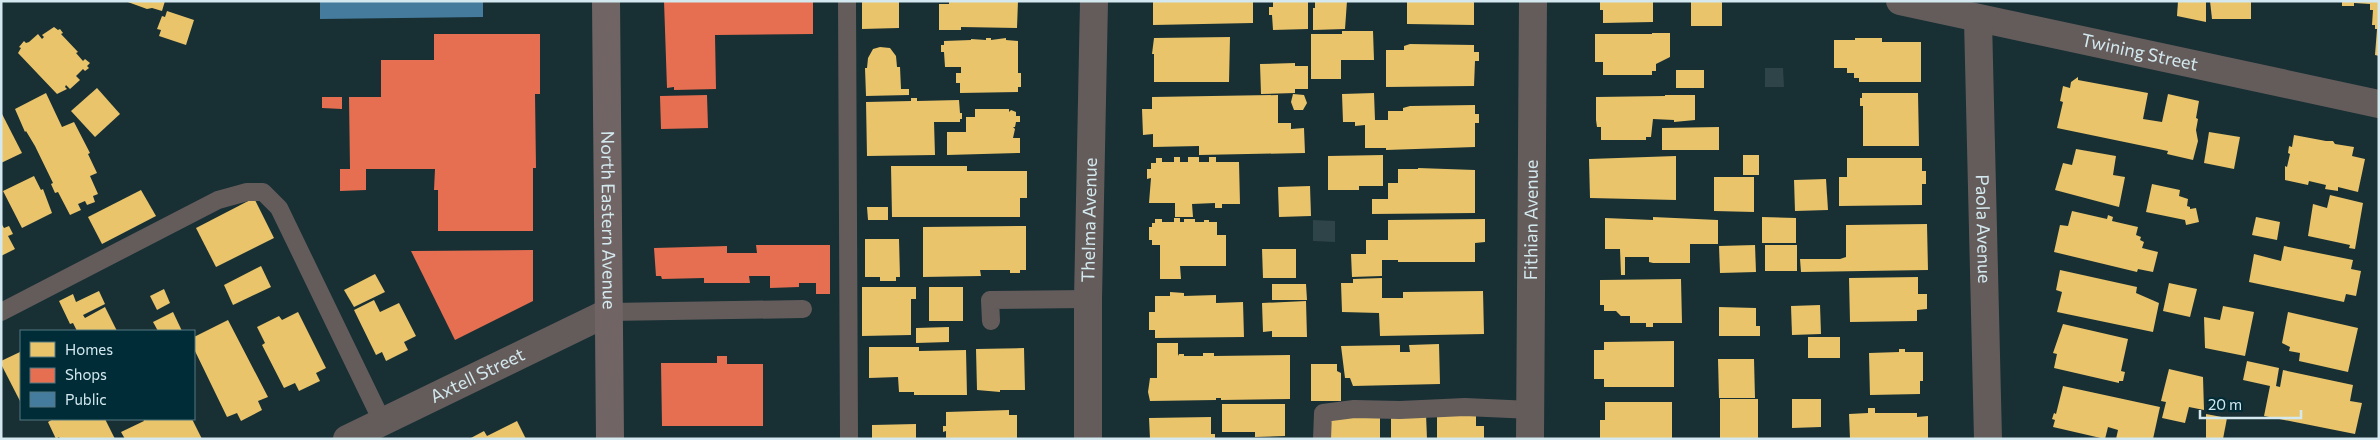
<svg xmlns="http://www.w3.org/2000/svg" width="2380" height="440" font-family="Commissioner,sans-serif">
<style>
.homes{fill:#e9c46a}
.shops{fill:#e76f51}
.public{fill:#457b9d}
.building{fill:#2e4449}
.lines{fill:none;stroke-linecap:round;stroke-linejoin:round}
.lane{stroke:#645c5b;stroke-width:18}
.street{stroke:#645c5b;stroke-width:28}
.secondary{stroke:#706564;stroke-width:28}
.labels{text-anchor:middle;stroke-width:5;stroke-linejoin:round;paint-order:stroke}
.street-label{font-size:18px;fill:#d3e9ef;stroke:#002c37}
</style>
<rect width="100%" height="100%" fill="#182f34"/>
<g class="homes">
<polygon points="125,1 165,1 162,11 152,8 147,9"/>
<polygon points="862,1 899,1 899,28 862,29"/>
<polygon points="949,1 1018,1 1017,28 961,27 961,30 939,30 939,4 949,4"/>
<polygon points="1153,1 1253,1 1253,23 1153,25"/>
<polygon points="1273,1 1308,1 1308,29 1273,30 1272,15 1269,15 1269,7 1273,7"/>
<polygon points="1315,1 1347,1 1345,29 1313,30 1313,8 1315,8"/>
<polygon points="1407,1 1474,1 1474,25 1407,24"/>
<polygon points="1600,1 1653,1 1653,22 1603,23 1603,10 1600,10"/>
<rect x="1691" y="1" width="31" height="25"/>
<polygon points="2178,1 2206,1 2206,22 2177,16"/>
<polygon points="2210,1 2251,1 2251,19 2212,19"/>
<polygon points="2342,1 2379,1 2379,56 2375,55 2377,29 2375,29 2375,25 2372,25 2373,10 2370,10 2370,4 2354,3 2354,6 2342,6"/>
<polygon points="167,11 194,20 186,45 159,36 161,30 157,29 162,16 165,17"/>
<polygon points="54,27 58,30 60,29 63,33 61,34 78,52 76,53 83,61 85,59 90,63 87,66 89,68 85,71 83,69 76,76 80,80 70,89 66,85 65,87 67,89 57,94 18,53 21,48 19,47 24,41 26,43 29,42 38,34 42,39 44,37 42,35"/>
<polygon points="1342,31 1373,31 1374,60 1341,60 1341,79 1311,79 1311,34 1342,34"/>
<polygon points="1652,33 1670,33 1670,57 1656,64 1656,71 1652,71 1652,75 1603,75 1603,62 1595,62 1595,34 1652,34"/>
<polygon points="1230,37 1229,82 1154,82 1154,54 1152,54 1154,38"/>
<polygon points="986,38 991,38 991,40 1006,38 1006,40 1018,41 1018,73 1021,73 1021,87 1018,87 1018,92 960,93 960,83 956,83 956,73 961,73 961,67 945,67 944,52 941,52 941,45 944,45 944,41 971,40 971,39 986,40"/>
<polygon points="1855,38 1882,38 1882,42 1921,42 1921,82 1859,82 1859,78 1854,78 1854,73 1847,73 1847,68 1834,68 1834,40 1855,40"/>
<polygon points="1410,44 1474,45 1474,52 1479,52 1479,61 1475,61 1474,86 1386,87 1386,50 1404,50 1404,46"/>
<polygon points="880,47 890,48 896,56 897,67 900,67 901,89 909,89 909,95 866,96 865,68 867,68 868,58 873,49"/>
<polygon points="1295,63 1295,66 1308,66 1308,89 1295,89 1295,93 1261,94 1260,64"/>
<rect x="1676" y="70" width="28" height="18"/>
<polygon points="2078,77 2078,80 2148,93 2143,119 2162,122 2168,94 2199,101 2196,118 2198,119 2196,130 2198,141 2193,160 2167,154 2168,151 2057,128 2063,102 2060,101 2063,86 2070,88 2071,82"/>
<polygon points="97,88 120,114 95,137 71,111"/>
<polygon points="46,93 62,127 74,122 90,153 88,154 97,173 90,176 98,194 93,196 95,202 87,205 85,201 78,204 81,210 70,215 58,192 55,193 51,184 53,183 35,146 26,131 25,132 15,109"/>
<polygon points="1374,93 1375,120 1388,120 1388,111 1403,111 1403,108 1410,106 1475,105 1475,114 1479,114 1479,123 1475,123 1475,147 1386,150 1386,148 1365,148 1365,125 1355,126 1355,122 1343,122 1342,94"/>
<polygon points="1862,93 1918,93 1919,146 1863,146 1863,106 1860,106 1860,98 1862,98"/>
<polygon points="1293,94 1304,95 1307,103 1303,110 1294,110 1291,102"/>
<polygon points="1278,95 1278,123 1291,123 1291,129 1304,128 1305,153 1199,155 1199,146 1153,147 1153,134 1143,135 1142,109 1152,109 1152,97"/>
<polygon points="1665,95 1695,95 1695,120 1674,122 1674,120 1653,119 1651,137 1646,137 1646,140 1601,140 1601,127 1597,127 1596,120 1596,97 1665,96"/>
<polygon points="911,98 917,98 917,101 959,100 960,113 962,113 962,119 960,119 960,122 934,122 935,155 867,156 866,102 911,101"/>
<polygon points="975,109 1009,109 1009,112 1011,110 1016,112 1016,116 1020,116 1020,122 1016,122 1015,127 1013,127 1015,129 1013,138 1020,138 1020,153 947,155 947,132 966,132 966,117 975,117"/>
<polygon points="1,112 22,153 1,163"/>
<polygon points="1719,127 1719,150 1662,150 1662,128"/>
<polygon points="2209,132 2240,137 2234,169 2204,163"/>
<polygon points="2294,135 2326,141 2333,141 2335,144 2354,147 2352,156 2365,159 2358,192 2338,187 2338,191 2325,189 2326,185 2309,181 2308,185 2285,180 2285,166 2287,167 2290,154 2288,153 2289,146 2292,147"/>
<polygon points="2076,149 2116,156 2113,175 2125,177 2119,207 2055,190 2063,163 2072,165"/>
<polygon points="1383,155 1383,186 1359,186 1359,190 1328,190 1328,156"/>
<rect x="1743" y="155" width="16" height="20"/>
<polygon points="1676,156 1676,200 1590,198 1589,159"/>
<polygon points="1174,157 1180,157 1180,162 1188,162 1188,157 1199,157 1199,162 1209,162 1209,157 1216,157 1216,162 1239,162 1240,204 1222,204 1222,208 1215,208 1215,203 1192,204 1193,217 1175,217 1175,203 1149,203 1151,178 1147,179 1147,169 1151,169 1151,163 1156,163 1156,158 1162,158 1162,162 1174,162"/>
<polygon points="1847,158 1922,158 1922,171 1926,171 1926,184 1922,184 1922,205 1839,206 1839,177 1847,177"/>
<polygon points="891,166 967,166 967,171 1027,171 1027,198 1020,198 1020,217 892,217"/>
<polygon points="1418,168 1475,170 1475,213 1372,214 1372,199 1388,199 1388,183 1398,183 1398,169 1418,169"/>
<polygon points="34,176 41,190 43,189 52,213 22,228 3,191"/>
<polygon points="1714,177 1754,177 1754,212 1714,211"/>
<polygon points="1826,179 1828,210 1795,211 1794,180"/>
<polygon points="2152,184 2180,190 2179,196 2188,199 2187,206 2190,207 2190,209 2196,208 2199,222 2186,225 2185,220 2146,212"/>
<polygon points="1310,186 1311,216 1279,217 1278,187"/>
<polygon points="141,190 156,216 102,244 88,217"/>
<polygon points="2330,195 2363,203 2355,249 2349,248 2350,245 2308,236 2313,204 2327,208"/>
<polygon points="254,198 274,238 216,267 196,228"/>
<polygon points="867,207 888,207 888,220 868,220"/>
<polygon points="2072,211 2107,219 2108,215 2113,217 2112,221 2138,227 2136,235 2141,237 2140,240 2144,242 2142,248 2158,252 2153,272 2138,269 2137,272 2054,252 2060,225 2068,226"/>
<polygon points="1653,217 1718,220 1718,244 1690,244 1690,263 1653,263 1649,262 1649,257 1625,257 1625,275 1621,275 1620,249 1605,249 1605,218 1653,220"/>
<polygon points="1762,217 1796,218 1796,243 1762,243"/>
<polygon points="2256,217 2280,222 2277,240 2252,235"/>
<polygon points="1174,218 1180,218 1180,222 1184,222 1184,219 1195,219 1195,222 1204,222 1204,220 1209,220 1209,222 1217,222 1217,235 1226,235 1226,266 1180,266 1181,279 1160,279 1160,245 1152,245 1152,240 1149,240 1149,227 1152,227 1152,223 1155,223 1155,219 1162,219 1162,222 1174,222"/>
<polygon points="1485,219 1485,242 1475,243 1475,262 1398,262 1398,260 1382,260 1382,276 1352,277 1351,254 1366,254 1366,240 1388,240 1388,220"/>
<polygon points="1,223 4,228 9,226 13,234 8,236 15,249 1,256"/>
<polygon points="1927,224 1928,270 1801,272 1800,259 1840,259 1846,257 1846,225"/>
<polygon points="1026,226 1026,270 1020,270 1020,273 1010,273 1010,270 980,270 981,276 923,277 923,227"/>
<polygon points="865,239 899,239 900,277 896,277 896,281 880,281 880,277 865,277"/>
<polygon points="1755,245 1756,272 1720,273 1719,246"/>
<rect x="1765" y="245" width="32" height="26"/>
<polygon points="2284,246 2353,260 2351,269 2361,271 2356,296 2346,294 2344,302 2249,282 2254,254 2281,261"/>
<polygon points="1262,249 1296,249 1296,278 1263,278"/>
<polygon points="261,266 271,287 233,305 224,285"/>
<polygon points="2060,270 2137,287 2136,293 2159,303 2153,332 2057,312 2062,292 2056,290"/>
<polygon points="375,274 385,292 354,307 344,290"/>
<polygon points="1918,277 1918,294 1927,294 1927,309 1917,310 1917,321 1850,322 1849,278"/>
<polygon points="1382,278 1382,298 1403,298 1403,292 1483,291 1484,334 1380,336 1379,313 1342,312 1341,283 1353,283 1353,279"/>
<polygon points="1681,279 1682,323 1653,323 1653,327 1646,327 1646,323 1630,323 1630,316 1621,316 1616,311 1604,311 1604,305 1600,305 1600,280"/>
<polygon points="2169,283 2197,289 2190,317 2163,311"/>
<polygon points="1272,284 1306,284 1307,300 1272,300"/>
<polygon points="862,287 916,287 916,299 911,299 911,335 862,336"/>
<rect x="929" y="287" width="34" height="34"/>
<polygon points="164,289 170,303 157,310 150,296"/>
<polygon points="99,291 105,304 83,315 85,318 105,307 117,331 77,331 73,323 70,324 59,301 73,294 76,302"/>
<polygon points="1170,292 1184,293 1184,296 1216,295 1216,303 1243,302 1244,337 1155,338 1155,330 1149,330 1149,312 1155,312 1155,296 1170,296"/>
<polygon points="374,300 380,312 399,303 416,336 404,342 408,350 386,361 382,352 376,355 354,310"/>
<polygon points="1306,301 1307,337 1272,337 1272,331 1263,332 1262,303"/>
<polygon points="1820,305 1821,334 1792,335 1791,306"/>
<polygon points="2223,306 2254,312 2245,356 2205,348 2204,317 2220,320"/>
<polygon points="1719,307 1756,308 1756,326 1760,326 1760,336 1719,336"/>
<polygon points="173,312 182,331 158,331 153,322"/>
<polygon points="298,312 326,368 316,373 320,381 299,391 295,383 284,388 262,345 265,343 257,327 279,316 282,320"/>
<polygon points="2288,312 2358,328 2348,372 2299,361 2300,353 2289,351 2290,347 2282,343"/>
<polygon points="228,320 268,397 258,401 262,410 241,421 237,413 227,417 194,349 194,337"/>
<polygon points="2063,324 2128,339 2121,371 2125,372 2123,381 2119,381 2119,383 2054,368 2057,354 2053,353"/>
<polygon points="949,327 949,342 916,343 916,328"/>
<rect x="1808" y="337" width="32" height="21"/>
<polygon points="1674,341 1674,387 1604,387 1604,379 1594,379 1594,350 1604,350 1604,342"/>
<polygon points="1157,343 1178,343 1178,356 1179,354 1184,354 1184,356 1203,356 1203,353 1214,353 1214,356 1290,355 1290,399 1221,400 1221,398 1216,398 1216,400 1150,401 1148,392 1150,378 1157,378"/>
<polygon points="1439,344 1440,384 1353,386 1350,378 1345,378 1341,346 1400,345 1400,352 1410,352 1409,345"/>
<polygon points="869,347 919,347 919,351 966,350 967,395 914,395 914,392 899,392 898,377 869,378"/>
<polygon points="1024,348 1025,390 1000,390 1000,392 977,390 976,349"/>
<polygon points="1899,349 1905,349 1905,352 1923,352 1923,381 1920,381 1920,394 1870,395 1869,353 1899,352"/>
<polygon points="20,352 21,354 21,403 1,364 1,361"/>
<polygon points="1718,359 1754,359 1755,398 1719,398"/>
<polygon points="2247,361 2279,368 2276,386 2280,387 2283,370 2353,385 2350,401 2362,403 2355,434 2264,416 2270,386 2243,380"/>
<polygon points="1311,364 1337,364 1337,371 1341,373 1341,401 1311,401"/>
<polygon points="2169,369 2203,377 2204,410 2189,407 2185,423 2162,418 2166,402 2161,401"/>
<polygon points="2063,386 2160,407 2153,439 2116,439 2118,430 2108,427 2105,439 2053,427 2055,420 2052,419 2054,413 2056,414"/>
<rect x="1720" y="399" width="38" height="40"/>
<polygon points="1792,399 1821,399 1821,427 1792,428"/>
<polygon points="1605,402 1672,402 1672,439 1600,439 1600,420 1605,420"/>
<polygon points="1222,404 1285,404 1285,436 1255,437 1255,432 1222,432"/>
<polygon points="1868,408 1875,408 1875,413 1917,413 1917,417 1928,416 1928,439 1850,439 1849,414 1868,413"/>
<polygon points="1009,410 1009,415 1017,415 1017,439 946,439 946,431 943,432 943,426 946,426 946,412"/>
<polygon points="1391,414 1426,414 1427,439 1391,439"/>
<polygon points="1437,414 1476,414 1476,426 1484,426 1484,439 1437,439"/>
<polygon points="2206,414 2227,418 2223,439 2206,439"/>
<polygon points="1380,416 1380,439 1326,439 1326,418"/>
<polygon points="1211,417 1211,434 1215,434 1215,439 1150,439 1149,418"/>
<polygon points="53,419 105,419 115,439 60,439 59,437 56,439 48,422"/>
<polygon points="143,419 192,419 202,439 125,439 121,432 144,421"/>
<polygon points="517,421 526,439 469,439 484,431 487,436"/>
<polygon points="916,424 916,439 872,439 872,425"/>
</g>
<g class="shops">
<polygon points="664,1 813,1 813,34 715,35 716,89 674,90 674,87 667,88"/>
<polygon points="434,34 540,34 540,94 535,94 536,168 533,168 533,231 438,231 438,190 434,190 435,169 366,169 366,190 340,191 340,169 350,169 349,97 381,97 381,60 434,60"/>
<polygon points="707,95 708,128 661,129 660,96"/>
<polygon points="322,97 342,97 342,109 322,108"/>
<polygon points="756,245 830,245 830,294 816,294 816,283 799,283 799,287 770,288 770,276 749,276 750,283 704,283 704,278 662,279 661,276 656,276 654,248 727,246 727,253 757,253"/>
<polygon points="533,250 533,301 455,340 411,251"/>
<polygon points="717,356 727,356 727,364 763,364 763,426 662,426 661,363 717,363"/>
</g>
<polygon class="public" points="320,1 483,1 483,17 320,19"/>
<g class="building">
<polygon points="1765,68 1783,68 1784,87 1765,87"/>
<polygon points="1313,220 1335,221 1335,242 1313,241"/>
</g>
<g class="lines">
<g class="lane">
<polyline points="847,1 849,439"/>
<polyline points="1,312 218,200 247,192 263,192 279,208 382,421"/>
<polyline points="609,312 803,309"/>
<polyline points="991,321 990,300 1088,299"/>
<polyline points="1322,439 1323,413 1354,409 1400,410 1465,407 1530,410"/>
</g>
<g class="street">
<path id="s1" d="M1900 1 2379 104"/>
<path id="s2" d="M1978 20 1988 439"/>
<path id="s3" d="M347 439 609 312"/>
<path id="s4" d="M1088 439V299L1094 1"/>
<path id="s5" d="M1530 439 1533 1"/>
</g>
<path class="secondary" id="s6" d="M606 1 610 439"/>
</g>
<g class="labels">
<g class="street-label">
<text dy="6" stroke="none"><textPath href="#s1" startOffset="245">Twining Street</textPath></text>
<text dy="6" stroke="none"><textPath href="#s6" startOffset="219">North Eastern Avenue</textPath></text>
<text dy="6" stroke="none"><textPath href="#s4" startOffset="219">Thelma Avenue</textPath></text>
<text dy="6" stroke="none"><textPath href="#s5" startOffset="219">Fithian Avenue</textPath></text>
<text dy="6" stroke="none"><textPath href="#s2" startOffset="209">Paola Avenue</textPath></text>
<text dy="6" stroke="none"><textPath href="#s3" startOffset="145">Axtell Street</textPath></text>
</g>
</g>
<rect width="2380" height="440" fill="none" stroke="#d3e9ef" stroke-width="5"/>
<rect x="20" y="330" width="175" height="90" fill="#002c37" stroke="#547881"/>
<rect x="30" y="342" width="25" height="15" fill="#e9c46a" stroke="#547881"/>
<text x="65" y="355" font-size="15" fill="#d3e9ef">Homes</text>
<rect x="30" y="368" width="25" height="15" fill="#e76f51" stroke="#547881"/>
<text x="65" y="380" font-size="15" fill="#d3e9ef">Shops</text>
<rect x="30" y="392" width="25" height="15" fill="#457b9d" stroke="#547881"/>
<text x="65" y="405" font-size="15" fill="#d3e9ef">Public</text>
<path d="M2200 410v8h101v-8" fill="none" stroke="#d3e9ef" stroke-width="2.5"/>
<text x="2208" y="410" font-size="15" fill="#d3e9ef" stroke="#002c37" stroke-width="4" paint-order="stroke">20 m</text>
</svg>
